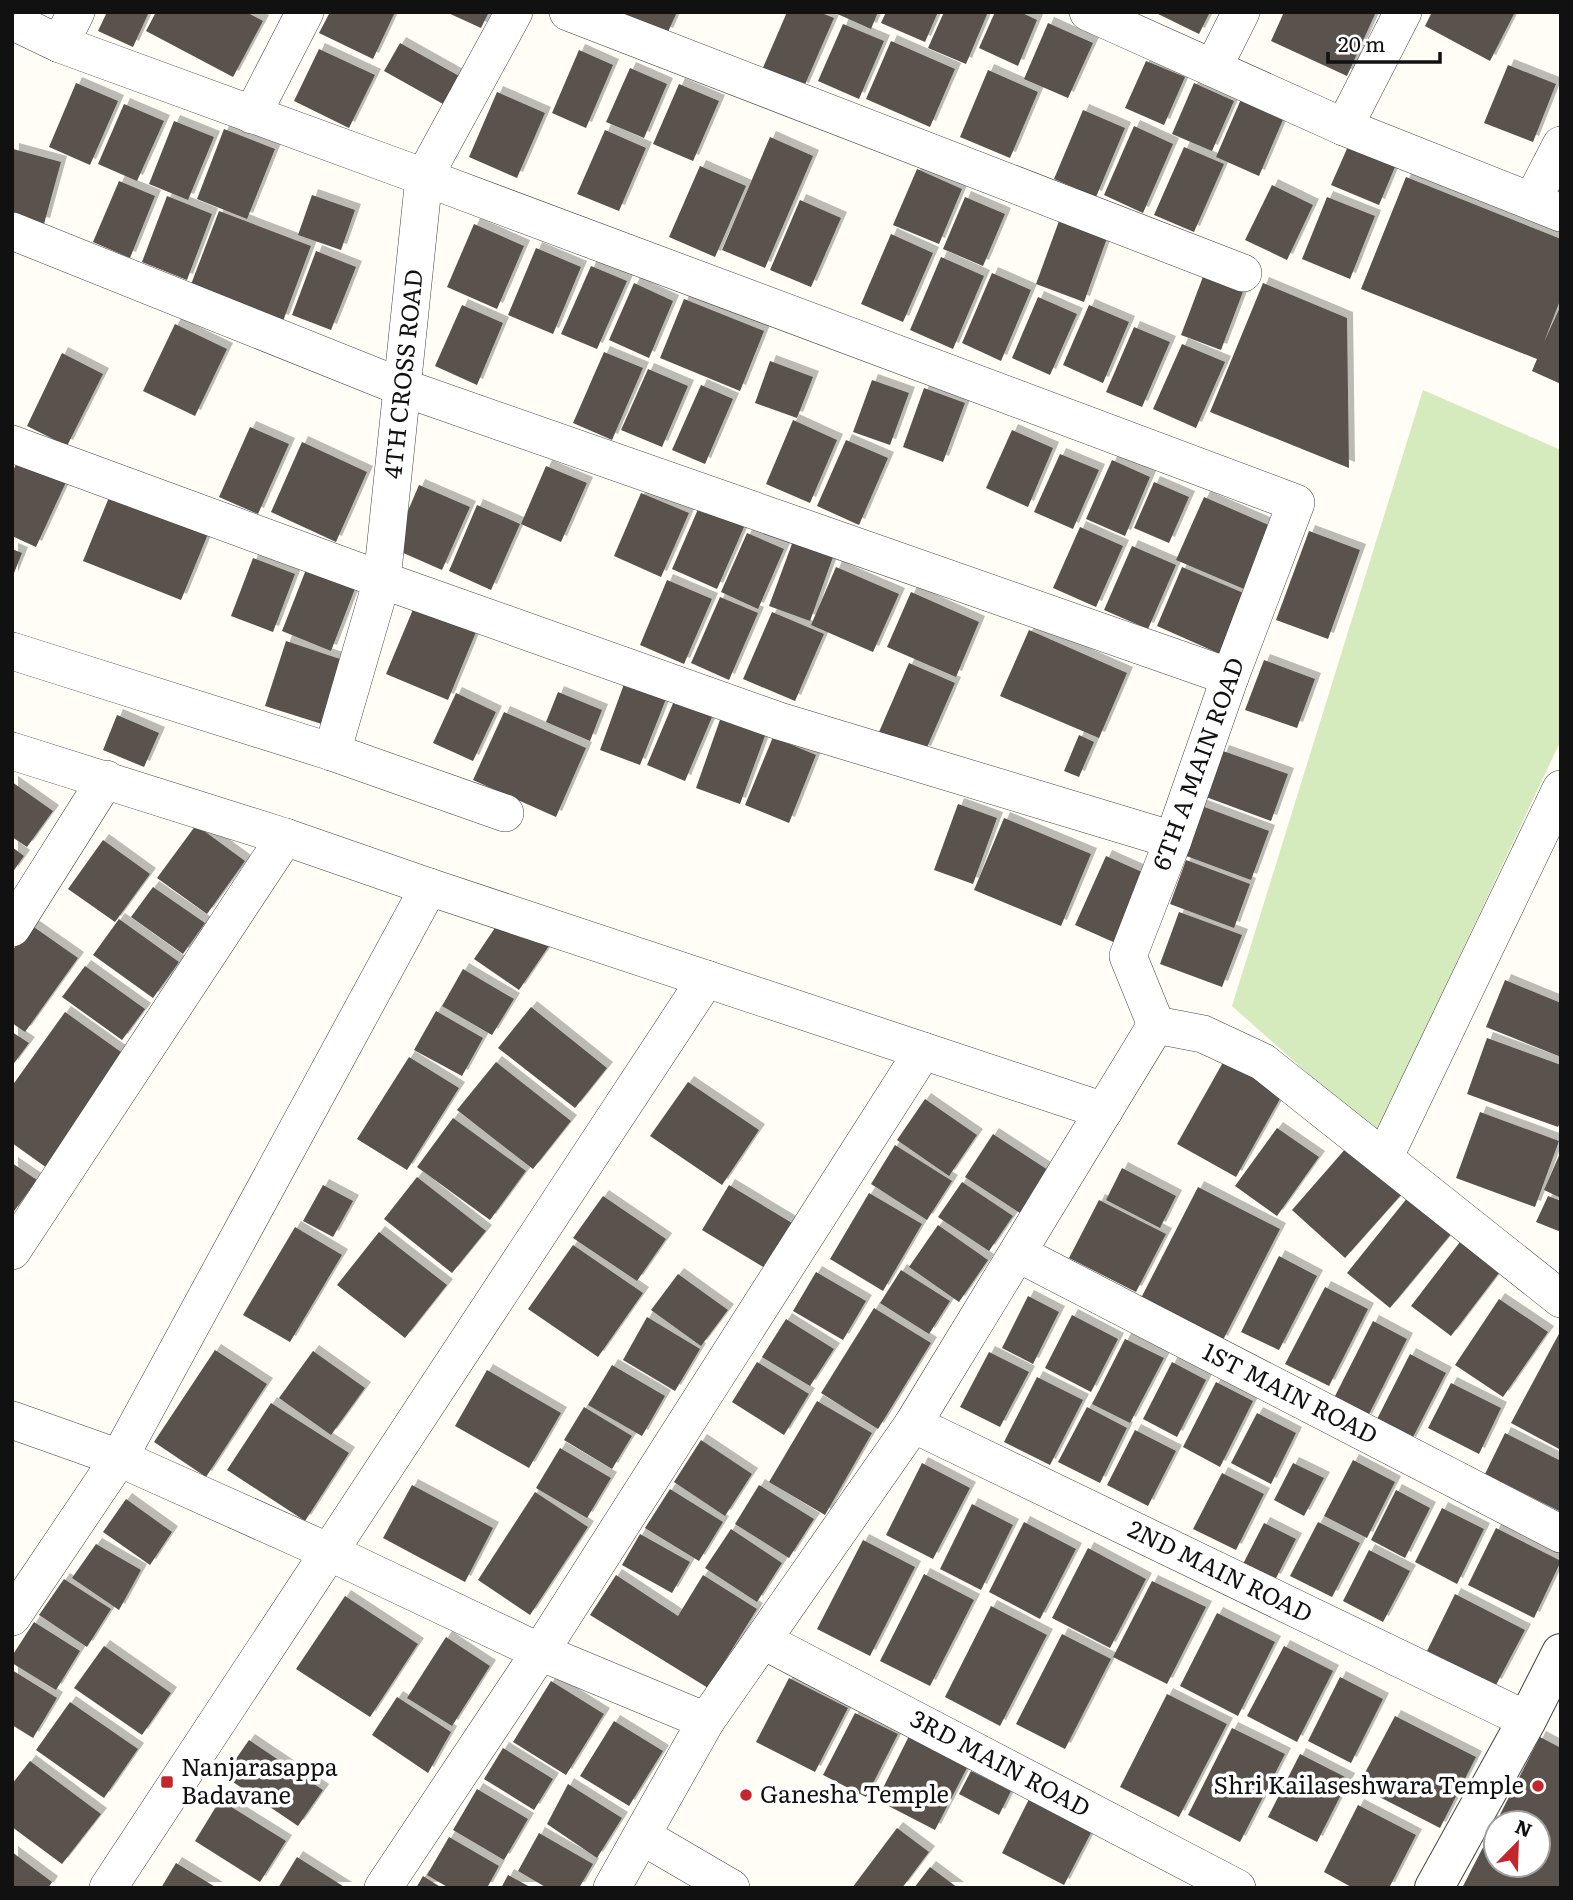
<svg xmlns="http://www.w3.org/2000/svg" width="1573" height="1900" font-family="Literata,serif">
<style>
.green{fill:#d5ebbd}
.building{fill:#5a524d;fill-rule:evenodd;filter:url(#shadow)}
.lines{fill:none;stroke-linecap:round;stroke-linejoin:round}
.minor-casing{stroke:#444;stroke-width:38}
.tertiary-casing{stroke:#444;stroke-width:40}
.minor{stroke:#fff;stroke-width:37}
.tertiary{stroke:#fff;stroke-width:38}
.poi-dot{fill:#c4262e;stroke:#fff;stroke-width:2.5}
.labels{text-anchor:middle;stroke-width:7;stroke-linejoin:round;paint-order:stroke}
.street-label{font-size:24px;fill:#111;stroke:#fff}
.poi-label{font-size:24px;fill:#111;stroke:#fff;text-anchor:start}
</style>
<defs>
<filter id="shadow"><feDropShadow dx="6" dy="-6" stdDeviation="0" flood-color="#0004"/></filter>
</defs>
<rect width="100%" height="100%" fill="#fffdf5"/>
<polygon class="green" points="1423,390 1561,450 1561,740 1376,1134 1232,1006"/>
<g class="building">
<polygon points="107,12 149,12 133,47 98,31"/>
<polygon points="156,12 246,12 263,21 233,77 146,31"/>
<polygon points="330,12 395,12 373,59 319,33"/>
<polygon points="446,12 489,12 481,28"/>
<polygon points="625,12 677,12 667,34 624,15"/>
<polygon points="787,12 819,12 834,18 803,89 762,70"/>
<polygon points="833,12 878,12 871,29"/>
<polygon points="886,12 938,12 925,42 881,23"/>
<polygon points="944,12 988,12 966,64 928,48"/>
<polygon points="995,12 1020,12 1037,20 1018,66 979,48"/>
<polygon points="1154,12 1210,12 1199,34"/>
<polygon points="1284,12 1376,12 1347,76 1271,41"/>
<polygon points="1432,12 1515,12 1490,61 1425,26"/>
<polygon points="1048,23 1093,43 1068,98 1024,79"/>
<polygon points="843,24 884,41 859,99 818,81"/>
<polygon points="891,41 955,69 930,127 866,99"/>
<polygon points="400,43 459,76 443,104 384,71"/>
<polygon points="319,49 375,75 349,128 294,101"/>
<polygon points="579,50 613,65 586,128 552,113"/>
<polygon points="1146,61 1185,77 1164,125 1125,108"/>
<polygon points="1508,65 1556,84 1533,142 1484,123"/>
<polygon points="630,68 667,84 644,138 606,122"/>
<polygon points="988,70 1038,92 1010,158 960,137"/>
<polygon points="76,83 118,101 90,165 49,147"/>
<polygon points="1194,83 1234,101 1212,151 1172,134"/>
<polygon points="679,84 719,101 693,161 653,144"/>
<polygon points="497,92 545,113 517,178 469,157"/>
<polygon points="1242,97 1285,115 1259,176 1216,157"/>
<polygon points="124,104 164,121 137,181 98,164"/>
<polygon points="1083,110 1125,128 1096,197 1054,179"/>
<polygon points="174,121 214,137 188,200 149,184"/>
<polygon points="1134,126 1173,144 1143,213 1104,195"/>
<polygon points="224,129 275,149 247,219 197,199"/>
<polygon points="605,130 646,148 619,211 577,194"/>
<polygon points="1353,135 1400,155 1379,205 1331,185"/>
<polygon points="770,137 813,156 765,268 722,250"/>
<polygon points="1184,147 1224,164 1194,232 1154,215"/>
<polygon points="13,149 61,162 44,224 12,216"/>
<polygon points="700,166 746,186 715,257 669,237"/>
<polygon points="917,169 962,189 939,244 893,225"/>
<polygon points="1406,177 1561,239 1561,298 1544,342 1561,305 1561,384 1532,371 1537,359 1361,289"/>
<polygon points="119,181 155,196 130,258 93,242"/>
<polygon points="1272,185 1313,205 1287,260 1245,240"/>
<polygon points="312,195 355,210 341,250 298,235"/>
<polygon points="167,196 212,214 187,280 142,262"/>
<polygon points="965,197 1005,214 983,266 943,249"/>
<polygon points="1327,197 1375,216 1350,279 1302,259"/>
<polygon points="800,200 841,218 811,287 770,270"/>
<polygon points="219,211 311,246 283,321 190,287"/>
<polygon points="1059,221 1107,238 1084,302 1036,284"/>
<polygon points="474,224 524,246 497,309 447,287"/>
<polygon points="891,234 933,253 903,322 861,304"/>
<polygon points="536,248 581,267 553,334 508,315"/>
<polygon points="316,251 356,267 331,330 292,315"/>
<polygon points="941,257 984,276 953,349 910,330"/>
<polygon points="591,266 627,281 597,349 561,334"/>
<polygon points="992,273 1031,290 1001,361 962,343"/>
<polygon points="1204,274 1244,289 1221,350 1181,335"/>
<polygon points="634,283 673,301 649,358 609,340"/>
<polygon points="1263,283 1347,318 1349,468 1210,412"/>
<polygon points="1038,297 1077,314 1050,375 1012,358"/>
<polygon points="684,299 764,331 740,391 660,358"/>
<polygon points="462,305 503,323 477,385 435,366"/>
<polygon points="1089,305 1129,322 1103,383 1063,365"/>
<polygon points="175,324 227,349 195,416 143,391"/>
<polygon points="1134,327 1170,342 1142,407 1106,392"/>
<polygon points="1182,344 1225,362 1196,428 1153,409"/>
<polygon points="604,352 643,368 612,440 573,423"/>
<polygon points="62,353 103,374 67,446 27,426"/>
<polygon points="770,361 813,377 797,418 755,403"/>
<polygon points="648,369 688,386 662,447 621,430"/>
<polygon points="872,380 909,393 890,445 853,432"/>
<polygon points="701,385 733,399 705,464 672,450"/>
<polygon points="924,388 965,403 943,462 903,447"/>
<polygon points="793,420 837,440 810,503 766,484"/>
<polygon points="250,427 289,444 258,514 219,497"/>
<polygon points="1012,430 1053,448 1028,507 986,488"/>
<polygon points="846,440 888,458 859,525 817,506"/>
<polygon points="302,442 367,472 336,542 271,512"/>
<polygon points="1060,454 1099,470 1073,529 1034,512"/>
<polygon points="19,458 67,480 36,547 12,536 12,473"/>
<polygon points="1112,460 1150,477 1125,536 1086,519"/>
<polygon points="546,466 587,483 561,542 521,524"/>
<polygon points="1154,482 1189,497 1169,543 1134,528"/>
<polygon points="419,485 470,507 442,570 392,548"/>
<polygon points="112,490 210,529 181,600 83,561"/>
<polygon points="641,493 689,513 661,577 614,556"/>
<polygon points="1204,497 1278,529 1251,592 1176,560"/>
<polygon points="477,505 520,524 491,590 449,571"/>
<polygon points="699,507 744,527 717,589 672,569"/>
<polygon points="1080,527 1123,546 1096,607 1053,588"/>
<polygon points="1309,531 1360,550 1328,639 1276,620"/>
<polygon points="747,533 784,549 758,609 721,592"/>
<polygon points="793,541 833,557 810,621 769,606"/>
<polygon points="1132,546 1176,565 1148,629 1104,610"/>
<polygon points="12,549 22,553 12,578"/>
<polygon points="253,558 295,574 273,632 231,616"/>
<polygon points="307,567 356,586 331,651 282,631"/>
<polygon points="836,567 899,594 873,652 811,625"/>
<polygon points="1182,567 1246,594 1220,654 1157,626"/>
<polygon points="667,580 712,599 684,664 640,645"/>
<polygon points="911,592 979,622 956,677 887,647"/>
<polygon points="720,597 758,613 729,680 691,663"/>
<polygon points="414,607 476,632 448,700 386,674"/>
<polygon points="772,612 824,634 795,701 743,679"/>
<polygon points="1029,630 1127,673 1099,738 1000,696"/>
<polygon points="286,641 346,661 325,725 265,706"/>
<polygon points="1264,660 1315,679 1297,728 1245,710"/>
<polygon points="909,663 955,683 925,752 879,732"/>
<polygon points="624,684 666,699 640,765 600,750"/>
<polygon points="558,692 602,710 590,741 546,722"/>
<polygon points="456,693 496,712 473,761 433,743"/>
<polygon points="674,701 712,717 685,781 647,765"/>
<polygon points="504,712 586,748 556,817 473,780"/>
<polygon points="117,715 159,733 144,767 103,750"/>
<polygon points="721,717 766,733 740,804 696,788"/>
<polygon points="1079,735 1094,742 1079,777 1064,771"/>
<polygon points="773,737 816,755 789,823 745,805"/>
<polygon points="1223,751 1288,774 1271,821 1206,797"/>
<polygon points="12,782 53,811 27,847 12,837"/>
<polygon points="958,804 997,818 973,884 934,870"/>
<polygon points="1199,805 1269,831 1251,880 1181,854"/>
<polygon points="1004,818 1091,854 1061,926 974,890"/>
<polygon points="196,825 245,861 207,914 157,878"/>
<polygon points="103,840 150,874 115,922 68,889"/>
<polygon points="12,847 24,856 12,873"/>
<polygon points="1106,856 1151,876 1120,945 1075,925"/>
<polygon points="1186,860 1250,884 1234,928 1170,904"/>
<polygon points="153,887 205,923 183,954 131,917"/>
<polygon points="1179,912 1242,935 1222,987 1160,964"/>
<polygon points="503,916 549,946 519,990 474,959"/>
<polygon points="119,919 179,962 153,998 93,955"/>
<polygon points="31,925 78,958 25,1032 12,1023 12,951"/>
<polygon points="85,966 145,1009 122,1040 62,997"/>
<polygon points="463,969 514,999 492,1035 442,1006"/>
<polygon points="1505,980 1561,1003 1561,1057 1486,1027"/>
<polygon points="531,1007 607,1068 575,1108 498,1048"/>
<polygon points="436,1011 483,1038 462,1076 414,1050"/>
<polygon points="65,1012 128,1057 47,1168 12,1143 12,1086"/>
<polygon points="12,1032 29,1043 12,1066"/>
<polygon points="1487,1038 1561,1065 1561,1120 1558,1127 1467,1094"/>
<polygon points="409,1057 459,1088 407,1170 357,1139"/>
<polygon points="1226,1057 1285,1090 1236,1177 1177,1144"/>
<polygon points="496,1062 571,1121 533,1169 457,1110"/>
<polygon points="688,1082 759,1130 722,1185 650,1136"/>
<polygon points="925,1099 977,1135 949,1176 897,1140"/>
<polygon points="1480,1112 1559,1141 1535,1207 1456,1178"/>
<polygon points="453,1118 526,1171 490,1220 417,1167"/>
<polygon points="1277,1128 1319,1157 1277,1216 1235,1186"/>
<polygon points="993,1134 1054,1174 1026,1217 965,1177"/>
<polygon points="895,1145 952,1181 927,1220 871,1184"/>
<polygon points="1347,1147 1401,1195 1345,1258 1292,1210"/>
<polygon points="1561,1151 1561,1198 1544,1190"/>
<polygon points="12,1163 37,1180 12,1214"/>
<polygon points="1122,1168 1176,1196 1160,1228 1106,1200"/>
<polygon points="417,1177 486,1231 452,1273 384,1219"/>
<polygon points="962,1182 1013,1216 989,1251 938,1217"/>
<polygon points="323,1185 353,1201 333,1237 303,1221"/>
<polygon points="729,1185 797,1226 770,1271 702,1230"/>
<polygon points="1198,1187 1280,1229 1222,1342 1140,1300"/>
<polygon points="869,1193 922,1224 883,1291 830,1259"/>
<polygon points="603,1196 666,1239 637,1281 573,1238"/>
<polygon points="1548,1196 1561,1201 1561,1232 1536,1222"/>
<polygon points="1408,1197 1452,1233 1390,1308 1347,1273"/>
<polygon points="1099,1200 1166,1234 1136,1292 1069,1258"/>
<polygon points="938,1225 988,1260 959,1302 909,1267"/>
<polygon points="295,1227 342,1255 290,1342 243,1315"/>
<polygon points="379,1232 447,1285 405,1338 337,1285"/>
<polygon points="1463,1238 1502,1269 1451,1336 1411,1306"/>
<polygon points="573,1245 643,1293 598,1357 528,1309"/>
<polygon points="1279,1256 1317,1276 1279,1350 1241,1332"/>
<polygon points="901,1270 950,1301 929,1334 880,1303"/>
<polygon points="816,1272 866,1301 843,1340 793,1311"/>
<polygon points="678,1274 728,1310 701,1346 651,1310"/>
<polygon points="1325,1287 1368,1309 1329,1386 1285,1364"/>
<polygon points="1028,1296 1059,1312 1033,1364 1002,1348"/>
<polygon points="1499,1299 1548,1332 1503,1397 1455,1365"/>
<polygon points="874,1308 931,1343 878,1429 821,1393"/>
<polygon points="1072,1315 1118,1339 1091,1392 1045,1368"/>
<polygon points="647,1317 700,1349 675,1391 623,1360"/>
<polygon points="786,1319 834,1349 810,1386 762,1357"/>
<polygon points="1373,1321 1407,1339 1366,1420 1332,1402"/>
<polygon points="1561,1330 1561,1450 1511,1423"/>
<polygon points="1125,1339 1164,1358 1130,1423 1092,1404"/>
<polygon points="215,1350 267,1384 206,1477 154,1442"/>
<polygon points="313,1351 365,1388 331,1435 279,1398"/>
<polygon points="989,1352 1029,1372 1000,1427 960,1407"/>
<polygon points="1410,1354 1446,1373 1410,1443 1374,1425"/>
<polygon points="757,1362 809,1394 784,1435 732,1402"/>
<polygon points="1172,1362 1206,1380 1177,1437 1143,1419"/>
<polygon points="612,1365 665,1396 642,1436 588,1405"/>
<polygon points="487,1370 561,1413 529,1468 455,1426"/>
<polygon points="1037,1377 1083,1400 1050,1465 1004,1442"/>
<polygon points="1216,1382 1253,1401 1220,1467 1183,1447"/>
<polygon points="1451,1383 1501,1408 1479,1454 1428,1428"/>
<polygon points="817,1401 872,1433 825,1515 769,1482"/>
<polygon points="271,1403 349,1453 305,1521 227,1470"/>
<polygon points="584,1407 632,1436 612,1469 564,1440"/>
<polygon points="1087,1407 1127,1428 1100,1483 1058,1462"/>
<polygon points="1257,1413 1296,1433 1271,1484 1231,1463"/>
<polygon points="1135,1430 1176,1451 1148,1506 1107,1485"/>
<polygon points="1505,1433 1561,1461 1561,1512 1485,1474"/>
<polygon points="701,1440 752,1474 725,1516 674,1482"/>
<polygon points="560,1448 611,1478 587,1518 536,1488"/>
<polygon points="1353,1460 1395,1482 1367,1538 1324,1516"/>
<polygon points="922,1463 970,1488 933,1559 886,1535"/>
<polygon points="1293,1463 1324,1478 1304,1516 1274,1500"/>
<polygon points="1222,1473 1264,1494 1236,1550 1193,1529"/>
<polygon points="412,1485 493,1528 465,1582 383,1538"/>
<polygon points="759,1485 814,1519 789,1558 735,1524"/>
<polygon points="670,1489 723,1522 699,1561 645,1528"/>
<polygon points="1396,1490 1430,1508 1405,1558 1371,1540"/>
<polygon points="535,1492 588,1527 530,1615 478,1580"/>
<polygon points="126,1499 172,1532 150,1565 103,1532"/>
<polygon points="972,1504 1013,1525 981,1590 940,1569"/>
<polygon points="1442,1508 1484,1529 1457,1584 1415,1562"/>
<polygon points="1024,1522 1076,1549 1040,1619 989,1592"/>
<polygon points="1318,1522 1360,1543 1332,1597 1290,1576"/>
<polygon points="1264,1523 1296,1539 1275,1580 1243,1564"/>
<polygon points="1496,1528 1561,1561 1534,1618 1468,1585"/>
<polygon points="731,1529 782,1563 757,1602 705,1568"/>
<polygon points="640,1534 690,1562 672,1593 622,1565"/>
<polygon points="863,1540 915,1567 870,1656 817,1629"/>
<polygon points="96,1544 141,1570 119,1610 72,1578"/>
<polygon points="1088,1548 1146,1579 1110,1648 1052,1618"/>
<polygon points="1369,1550 1410,1571 1383,1622 1343,1601"/>
<polygon points="924,1574 974,1600 930,1686 880,1661"/>
<polygon points="616,1575 678,1616 703,1575 757,1609 708,1688 590,1615"/>
<polygon points="64,1579 111,1609 87,1647 39,1615"/>
<polygon points="1152,1581 1206,1607 1167,1684 1113,1657"/>
<polygon points="1455,1594 1525,1630 1496,1685 1427,1651"/>
<polygon points="345,1596 418,1644 370,1717 296,1669"/>
<polygon points="991,1606 1047,1635 1000,1726 945,1697"/>
<polygon points="1217,1613 1275,1642 1238,1716 1180,1686"/>
<polygon points="34,1622 80,1651 56,1690 12,1663 12,1656"/>
<polygon points="1062,1634 1111,1659 1065,1749 1016,1724"/>
<polygon points="446,1637 490,1666 452,1726 407,1698"/>
<polygon points="104,1646 171,1693 142,1735 74,1688"/>
<polygon points="1284,1646 1333,1671 1297,1742 1247,1716"/>
<polygon points="12,1670 57,1698 33,1738 12,1725"/>
<polygon points="1340,1677 1383,1699 1351,1763 1308,1741"/>
<polygon points="789,1678 848,1708 815,1772 756,1742"/>
<polygon points="551,1681 604,1714 566,1775 513,1742"/>
<polygon points="1167,1694 1227,1724 1179,1817 1120,1787"/>
<polygon points="397,1697 451,1732 428,1773 372,1735"/>
<polygon points="70,1702 138,1749 104,1798 36,1750"/>
<polygon points="855,1713 898,1734 866,1797 823,1775"/>
<polygon points="1395,1716 1476,1757 1440,1828 1358,1786"/>
<polygon points="614,1721 663,1751 629,1806 580,1776"/>
<polygon points="1232,1728 1285,1754 1240,1842 1188,1815"/>
<polygon points="910,1734 969,1764 935,1830 877,1800"/>
<path d="M1540 1737 1561 1748V1888H1462ZM1496 1823H1538V1865H1496Z"/>
<polygon points="249,1740 323,1790 298,1826 224,1776"/>
<polygon points="503,1748 553,1779 534,1810 484,1779"/>
<polygon points="1300,1754 1349,1779 1317,1842 1268,1817"/>
<polygon points="30,1761 101,1814 62,1864 12,1827 12,1784"/>
<polygon points="971,1771 1011,1791 999,1815 959,1794"/>
<polygon points="568,1784 622,1818 597,1858 547,1824"/>
<polygon points="477,1789 528,1819 504,1860 453,1830"/>
<polygon points="1031,1795 1094,1827 1064,1885 1002,1853"/>
<polygon points="220,1800 286,1841 260,1882 195,1841"/>
<polygon points="1358,1805 1416,1835 1389,1888 1353,1888 1324,1872"/>
<polygon points="897,1828 929,1852 902,1888 852,1888"/>
<polygon points="539,1833 593,1864 579,1888 547,1888 518,1871"/>
<polygon points="449,1837 499,1866 487,1888 449,1888 427,1875"/>
<polygon points="12,1852 52,1882 48,1888 12,1888"/>
<polygon points="297,1857 346,1888 278,1888"/>
<polygon points="176,1863 217,1888 161,1888"/>
<polygon points="930,1867 958,1888 914,1888"/>
<polygon points="508,1875 532,1888 501,1888"/>
<polygon points="423,1876 442,1888 416,1888"/>
</g>
<g class="lines">
<defs>
<g id="minor">
<polyline points="568,12 1243,273"/>
<polyline points="1088,12 1344,127 1561,213"/>
<polyline points="12,21 60,44 424,177 1296,503 1230,677 1173,840 1128,956 1156,1025"/>
<polyline points="60,44 76,12"/>
<polyline points="1213,68 1241,12"/>
<polyline points="252,115 305,12"/>
<polyline points="1344,127 1403,12"/>
<polyline points="1532,201 1561,145"/>
<polyline points="12,231 404,388 1230,677"/>
<polyline points="12,444 382,580 779,721 1173,840"/>
<polyline points="12,651 332,752 505,813"/>
<polyline points="12,751 285,837 429,887 1104,1111"/>
<polyline points="332,752 382,580 424,177 514,12"/>
<polyline points="12,928 106,779"/>
<polyline points="1384,1158 1561,789"/>
<polyline points="12,1251 285,837"/>
<polyline points="1019,1254 1561,1534"/>
<polyline points="12,1420 119,1458 329,1552 540,1652 706,1721 913,1424 1156,1025 1203,1034 1263,1062 1561,1299"/>
<polyline points="913,1424 1527,1720"/>
<polyline points="12,1617 119,1458 429,887"/>
<polyline points="764,1641 1237,1888"/>
<polyline points="642,1836 731,1888"/>
<polyline points="108,1888 706,979"/>
<polyline points="383,1888 540,1652 923,1051"/>
<polyline points="612,1888 706,1721"/>
</g>
<polyline id="tertiary" points="1434,1888 1527,1720 1561,1653"/>
</defs>
<use href="#minor" class="minor-casing"/>
<use href="#tertiary" class="tertiary-casing"/>
<use href="#minor" class="minor"/>
<use href="#tertiary" class="tertiary"/>
</g>
<g class="poi-dot">
<rect x="160" y="1775" width="14" height="14" rx="3.5"/>
<circle cx="1538" cy="1786" r="7"/>
<circle cx="746" cy="1795" r="7"/>
</g>
<g class="labels">
<g class="street-label">
<text transform="translate(404 374) rotate(-84)" y="8">4TH CROSS ROAD</text>
<text transform="translate(1199 764) rotate(-70)" y="8">6TH A MAIN ROAD</text>
<text transform="translate(1290 1394) rotate(27)" y="8">1ST MAIN ROAD</text>
<text transform="translate(1220 1572) rotate(26)" y="8">2ND MAIN ROAD</text>
<text transform="translate(1000 1764) rotate(28)" y="8">3RD MAIN ROAD</text>
</g>
<g class="poi-label">
<text x="181" y="1776">Nanjarasappa<tspan x="181" dy="28">Badavane</tspan></text>
<text x="1524" y="1794" text-anchor="end">Shri Kailaseshwara Temple</text>
<text x="760" y="1803">Ganesha Temple</text>
</g>
</g>
<rect width="1573" height="1900" fill="none" stroke="#111111" stroke-width="28"/>
<g transform="translate(1517 1844) rotate(23)"><circle r="33" fill="#ffffff" stroke="#a0a0a0" stroke-width="2"/>
<path d="M0-5L12 26L0 18L-12 26Z" fill="#c4262e"/>
<text y="-10" font-size="19" font-weight="bold" text-anchor="middle" fill="#111111">N</text>
</g>
<path d="M1328 52v10h112v-10" fill="none" stroke="#111111" stroke-width="3.5"/>
<text x="1338" y="52" font-size="21" fill="#111111" stroke="#ffffff" stroke-width="5" paint-order="stroke">20 m</text>
</svg>
